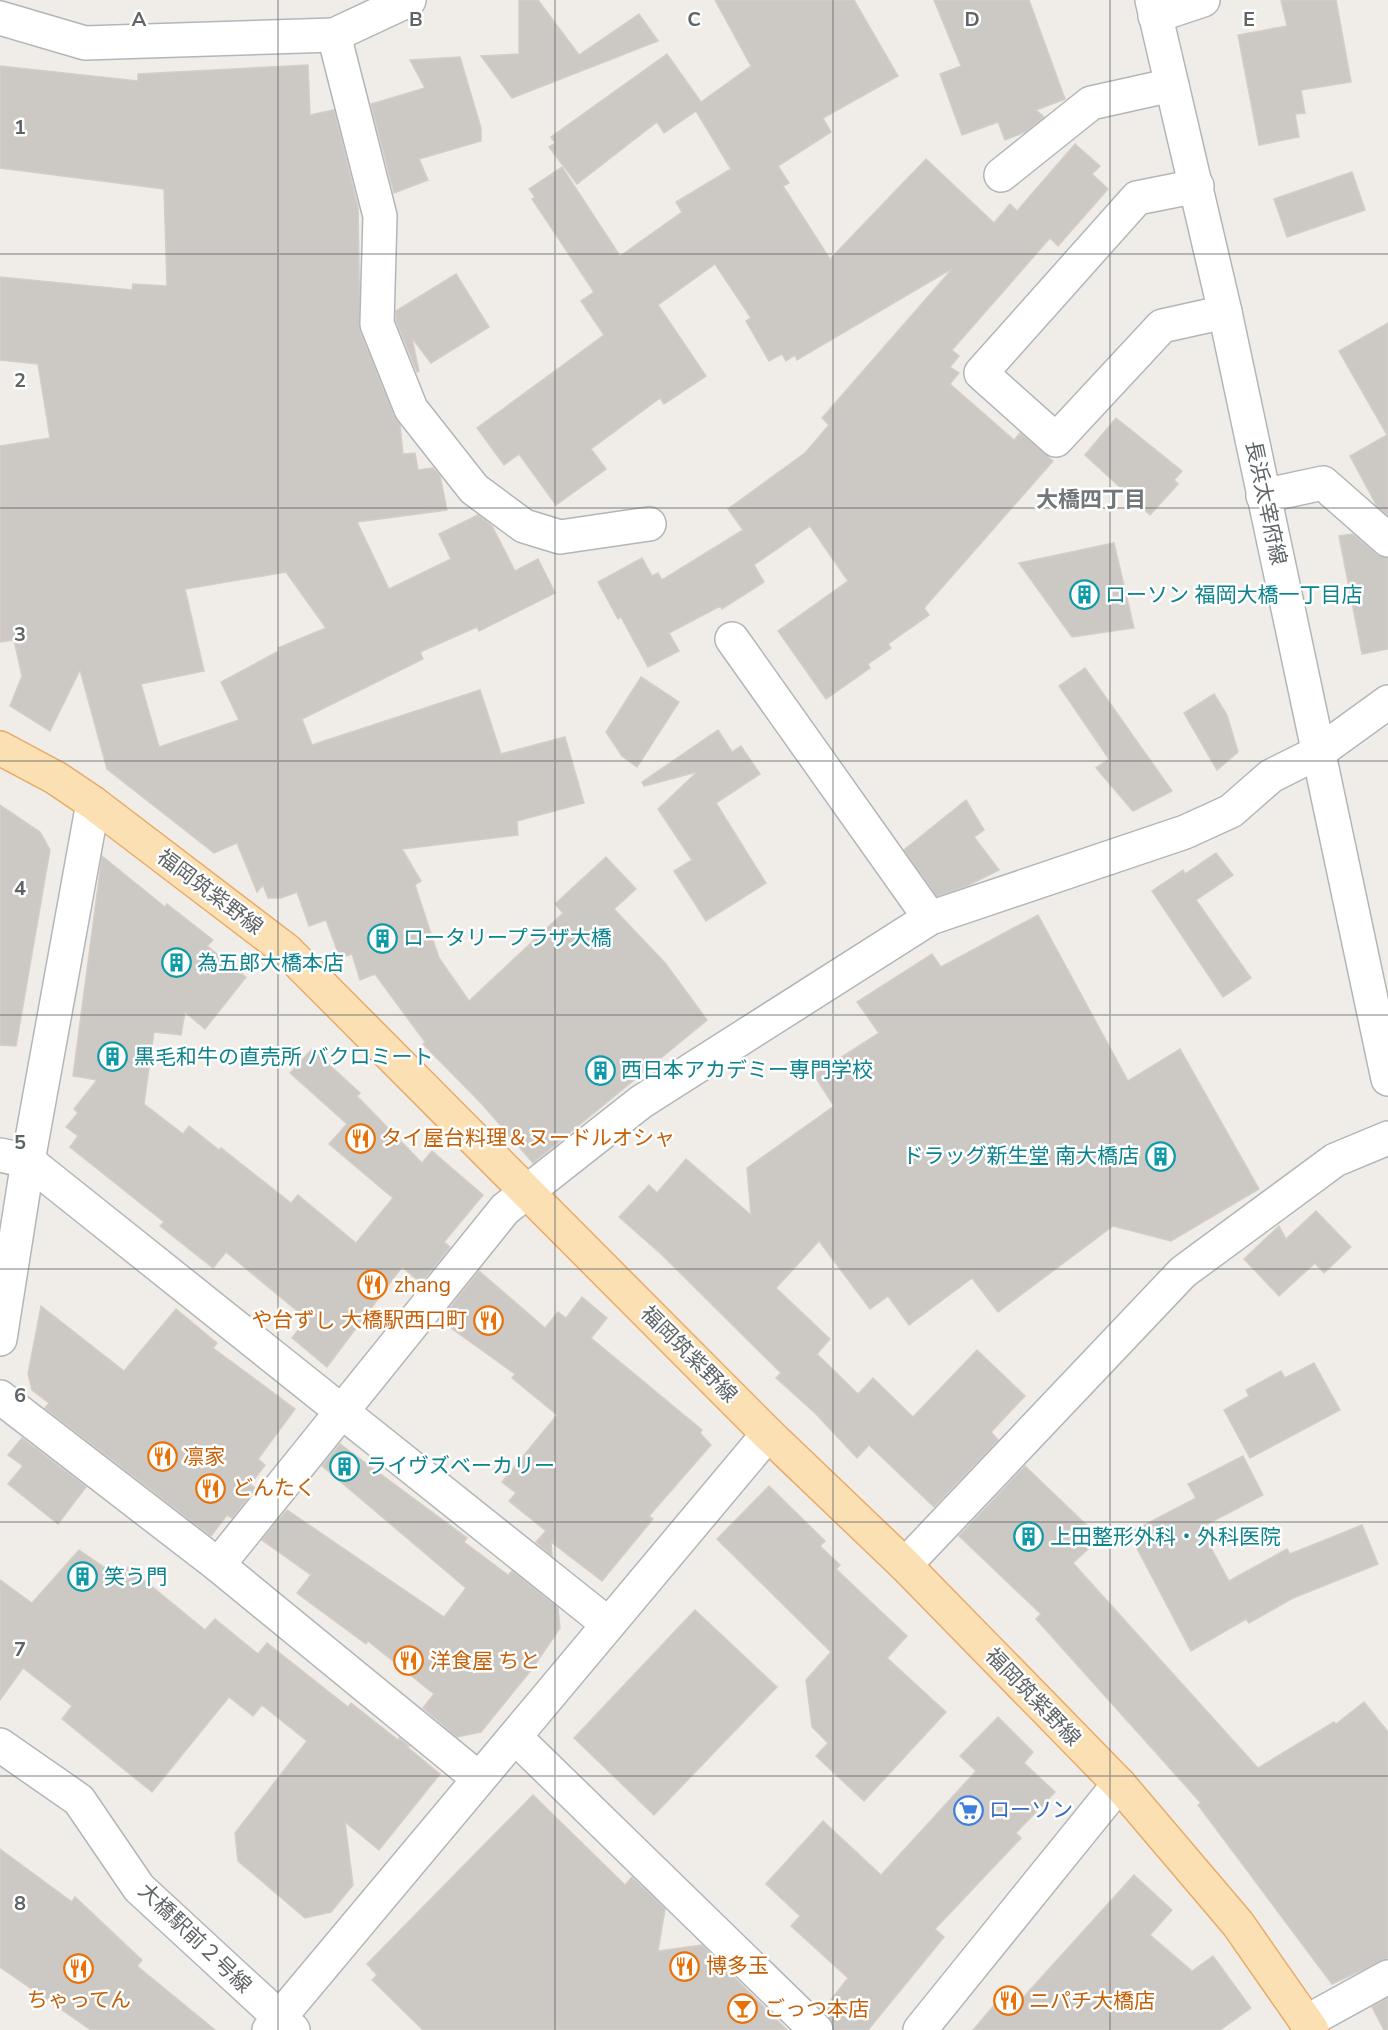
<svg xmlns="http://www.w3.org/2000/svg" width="1388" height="2030" font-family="'Nunito Sans','Noto Sans JP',sans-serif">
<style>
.building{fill:#ccc8c4;stroke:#d5cdc6;stroke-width:1.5;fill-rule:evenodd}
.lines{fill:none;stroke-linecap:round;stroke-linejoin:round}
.minor-casing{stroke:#b3b6b9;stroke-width:36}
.tertiary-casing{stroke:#b3b6b9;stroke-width:36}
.primary-casing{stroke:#eaaa67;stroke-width:36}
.minor{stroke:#fff;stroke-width:33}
.tertiary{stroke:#fff;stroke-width:33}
.primary{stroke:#fbe0b3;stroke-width:33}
.grid{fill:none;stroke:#5f6467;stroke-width:1.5;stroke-opacity:0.55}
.labels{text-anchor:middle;stroke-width:5;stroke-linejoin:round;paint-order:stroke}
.street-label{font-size:21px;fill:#5f6467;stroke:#fff}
.culture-label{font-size:21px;fill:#0d838f;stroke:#fff;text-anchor:start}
.food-label{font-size:21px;fill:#c56008;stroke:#fff;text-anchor:start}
.shop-label{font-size:21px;fill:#366cbe;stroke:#fff;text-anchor:start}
.neighbourhood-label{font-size:22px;font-weight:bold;fill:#707679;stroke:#fff}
.grid-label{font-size:20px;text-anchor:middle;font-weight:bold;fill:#5f6467;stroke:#fff;stroke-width:5;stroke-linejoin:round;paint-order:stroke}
</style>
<rect width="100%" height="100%" fill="#f0ede8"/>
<g class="building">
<polygon points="519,0 538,0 579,55 639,14 658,41 512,98 481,56 519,54"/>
<polygon points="715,0 854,0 898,76 823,118 831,132 778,166 789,183 783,186 830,259 926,159 994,223 1010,204 1017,211 1075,144 1100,166 1092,174 1108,189 1058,246 1050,238 952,350 959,356 950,367 959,373 950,384 1014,440 1020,433 1053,461 924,608 929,615 888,644 891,648 868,664 870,668 826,699 778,631 848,581 810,526 754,565 764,582 722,609 720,606 669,633 679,651 648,667 621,617 618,619 598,582 642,558 652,576 658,573 662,580 743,530 728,509 805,453 829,425 822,418 953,268 797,360 795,355 786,361 782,354 769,361 746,321 751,318 715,264 658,305 706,376 664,404 660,398 591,449 606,469 556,505 519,454 504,465 477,428 604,335 581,301 594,292 532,199 535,197 529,189 562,167 620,256 682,212 676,202 731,169 696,111 664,133 657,122 577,184 549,147 555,143 551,137 667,54 701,102 751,66"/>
<polygon points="934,0 1029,0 1065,99 1036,110 1044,117 1025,132 1005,140 998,122 962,135 940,74 961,66"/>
<polygon points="1281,0 1336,0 1351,82 1301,90 1305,113 1295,114 1299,137 1259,145 1238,35 1287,26"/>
<polygon points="460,57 481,128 481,141 419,159 428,180 394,193 371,104 425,88 410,60"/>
<path d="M308 65 310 115 334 110 358 207 360 331 394 416 400 425 403 454 415 453 418 470 433 468 440 476 447 510 357 522 389 589 451 559 439 534 478 515 492 526 515 571 538 559 555 593 479 631 477 627 420 652 423 659 302 719 312 745 480 690 501 754 565 737 584 803 517 821 518 835 402 849 421 881 415 885 439 958 469 1001 563 913 555 904 606 857 636 889 614 909 666 964 707 1020 533 1163 481 1103 423 1044 425 1042 375 974 360 980 352 954 340 958 326 920 309 926 297 892 281 898H268L263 885 257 892 237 843 214 853 107 769 80 670 50 731 10 706 22 676 14 640 0 642V446L50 438 38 364 0 360V277L132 290 133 284 167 286 164 189 0 168V66L138 81V74ZM286 572 326 628 278 648 279 651 221 682 239 720 159 747 141 684 204 671 185 589Z"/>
<polygon points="1352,172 1365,210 1287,237 1274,199"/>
<polygon points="456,274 489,327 431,363 412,338 419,371 417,372 396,321 396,311"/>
<polygon points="1388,323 1388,515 1377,506 1350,456 1387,435 1339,351"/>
<polygon points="1116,418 1182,471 1174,480 1178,484 1150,515 1085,455"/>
<polygon points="1353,534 1376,554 1388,558 1388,649 1362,654 1339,536"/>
<polygon points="1114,543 1134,628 1072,637 1019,563"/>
<polygon points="1085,668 1172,791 1133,811 1096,768 1109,759 1059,686"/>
<polygon points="641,677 679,702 637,767 622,756 606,732"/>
<polygon points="1214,694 1227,715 1238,752 1217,770 1184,713"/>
<polygon points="718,730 732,752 741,746 760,774 716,803 766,883 706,921 674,871 692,860 658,809 697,772 644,786 642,782"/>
<polygon points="966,800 984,830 974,837 999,870 967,886 937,896 904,850"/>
<polygon points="0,805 40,832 50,850 16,1046 0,1045"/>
<polygon points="1216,853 1233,875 1196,900 1251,978 1223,997 1152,891 1183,870 1185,874"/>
<polygon points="102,856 165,907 167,904 213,940 207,946 246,977 205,1029 185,1012 181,1035 154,1032 144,1104 183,1134 189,1126 219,1150 221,1148 291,1203 298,1195 356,1243 393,1198 329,1144 347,1124 290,1073 312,1049 360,1093 357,1096 422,1163 432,1151 483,1195 444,1242 450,1247 421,1283 402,1267 327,1367 292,1338 307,1319 226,1252 213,1268 160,1226 164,1222 70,1147 78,1136 66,1127 78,1113 74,1109 97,1080 73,1076"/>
<polygon points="1038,915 1128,1081 1180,1049 1259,1189 1171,1241 1113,1226 998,1312 972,1278 909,1325 888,1296 870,1309 819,1241 776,1288 830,1339 817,1354 858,1394 873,1378 913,1417 977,1350 1025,1396 991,1432 998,1440 934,1507 869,1445 857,1458 815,1413 776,1378 781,1373 661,1254 619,1217 649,1185 657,1193 686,1159 751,1215 747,1168 834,1106 814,1075 879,1033 857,1002 932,954 941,967"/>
<polygon points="1316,1211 1351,1247 1324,1273 1315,1263 1279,1296 1244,1259 1279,1226 1286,1239"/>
<polygon points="479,1271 545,1328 558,1312 566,1318 582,1297 607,1318 591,1338 702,1430 700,1433 711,1445 649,1516 653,1519 602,1581 551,1542 552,1556 536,1542 546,1531 509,1501 516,1493 502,1482 557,1415 512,1378 515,1374 440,1320"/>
<polygon points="41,1306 124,1371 176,1309 217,1343 213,1348 295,1409 258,1459 265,1465 250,1485 256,1488 232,1518 227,1515 211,1536 45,1408 49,1403 32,1390 28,1374"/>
<polygon points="1314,1363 1340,1410 1250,1458 1224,1410 1249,1396 1246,1390 1281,1371 1285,1378"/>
<polygon points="22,1438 86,1487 58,1524 8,1484 23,1466 8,1455"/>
<polygon points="340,1444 467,1538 464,1542 508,1575 512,1571 558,1608 560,1628 532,1669 481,1732 457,1737 423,1708 434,1694 368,1641 366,1644 297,1593 311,1575 262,1540 287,1510 444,1617 466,1588 322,1466"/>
<polygon points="1243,1456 1263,1495 1200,1528 1229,1581 1287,1549 1290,1554 1362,1525 1378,1564 1293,1598 1249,1623 1246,1619 1191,1651 1129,1533 1196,1498 1188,1484"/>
<polygon points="1025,1466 1100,1538 1073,1563 1258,1768 1334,1722 1336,1724 1364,1702 1388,1732 1388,1958 1332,1984 1198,1805 1201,1803 1036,1619 1041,1614 959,1536"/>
<polygon points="769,1486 825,1541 820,1546 840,1565 836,1569 907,1636 887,1658 946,1712 864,1801 816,1756 828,1743 812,1727 806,1680 831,1652 717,1539"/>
<polygon points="79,1550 120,1578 128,1567 205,1630 215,1619 258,1654 267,1643 348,1707 351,1703 398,1740 399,1738 409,1746 406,1746 440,1774 379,1850 345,1822 353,1885 331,1912 305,1918 238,1861 235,1833 307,1741 262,1705 253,1716 229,1697 152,1792 62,1719 72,1706 23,1668 0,1700 0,1580 32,1603"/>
<polygon points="695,1610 777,1687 654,1815 574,1738"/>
<polygon points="998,1717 1033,1752 1024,1763 1055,1792 1016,1833 1021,1838 935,1929 944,1937 868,2030 834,2030 834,2024 823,2010 848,1978 791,1926 800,1916 766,1884 823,1821 881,1875 976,1771 960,1756"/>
<polygon points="533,1795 625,1885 632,1877 665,1909 658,1951 702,1945 787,2030 423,2030 372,1980 377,1975 367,1964"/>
<polygon points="0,1849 72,1902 75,1897 142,1960 137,1966 215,2030 91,2030 0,1967"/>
<polygon points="1134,1875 1172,1910 1150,1935 1192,1971 1213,1956 1251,2008 1220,2030 973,2030 1007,1990 1019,2002"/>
<polygon points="1388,1998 1388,2030 1384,2030 1372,2007"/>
</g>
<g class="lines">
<defs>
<g id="minor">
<polyline points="409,0 334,35 380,216 377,324 411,409 474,489 524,526 560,537 649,524"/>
<polyline points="1155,16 1203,0"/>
<polyline points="0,18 85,43 334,35"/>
<polyline points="1001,175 1091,103 1172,85"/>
<polyline points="1197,186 1137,198 981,373 1056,440 1162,326 1225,312"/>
<polyline points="1263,496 1323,483 1388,540"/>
<polyline points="732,639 930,918"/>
<polyline points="0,1155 28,1161 608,1624"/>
<polyline points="0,1339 28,1161 93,803"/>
<polyline points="0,1397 218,1565 478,1778"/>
<polyline points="218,1565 505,1209 641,1102 930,918 1185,832 1231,811 1271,776 1319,752 1388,702"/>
<polyline points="905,1565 1183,1272 1335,1160 1388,1138"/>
<polyline points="515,1737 816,2030"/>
<polyline points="0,1745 79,1800 139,1888 293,2030"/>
<polyline points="1306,2022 1388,1977"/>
<polyline points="269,2030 768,1434"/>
</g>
<g id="tertiary">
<polyline points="1152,0 1225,312 1388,1079"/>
<polyline points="920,2030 1119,1784"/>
</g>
<polyline id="primary" points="0,748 56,778 93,803 286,950 768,1434 905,1565 1119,1784 1238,1924 1312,2030"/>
</defs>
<use href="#minor" class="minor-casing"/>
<use href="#tertiary" class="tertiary-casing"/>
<use href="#primary" class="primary-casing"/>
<use href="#minor" class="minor"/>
<use href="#tertiary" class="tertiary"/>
<use href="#primary" class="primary"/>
</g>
<path class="grid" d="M278 0V2030M555 0V2030M833 0V2030M1110 0V2030M0 254H1388M0 508H1388M0 761H1388M0 1015H1388M0 1269H1388M0 1522H1388M0 1776H1388"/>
<defs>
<symbol id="building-ring" viewBox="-11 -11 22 22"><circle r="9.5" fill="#fff" stroke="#0f9aa8" stroke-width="1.5"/><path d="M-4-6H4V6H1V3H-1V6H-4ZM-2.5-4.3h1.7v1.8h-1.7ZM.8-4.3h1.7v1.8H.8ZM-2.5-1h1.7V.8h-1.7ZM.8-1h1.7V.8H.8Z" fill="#0f9aa8"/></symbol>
<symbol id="restaurant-ring" viewBox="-11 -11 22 22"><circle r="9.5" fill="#fff" stroke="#e8710a" stroke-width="1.5"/><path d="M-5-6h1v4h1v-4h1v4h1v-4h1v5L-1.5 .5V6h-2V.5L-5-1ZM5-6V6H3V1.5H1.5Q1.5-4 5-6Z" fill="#e8710a"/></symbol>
<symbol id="supermarket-ring" viewBox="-11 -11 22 22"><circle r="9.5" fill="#fff" stroke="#3f7fe0" stroke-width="1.5"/><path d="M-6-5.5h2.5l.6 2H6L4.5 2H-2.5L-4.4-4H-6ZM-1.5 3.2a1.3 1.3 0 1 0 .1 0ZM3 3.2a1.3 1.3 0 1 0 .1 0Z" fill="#3f7fe0"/></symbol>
<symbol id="bar-ring" viewBox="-11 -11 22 22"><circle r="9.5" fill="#fff" stroke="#e8710a" stroke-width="1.5"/><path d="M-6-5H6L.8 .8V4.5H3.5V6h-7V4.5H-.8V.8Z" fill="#e8710a"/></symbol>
</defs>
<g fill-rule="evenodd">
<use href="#building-ring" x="1068" y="578" width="33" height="33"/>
<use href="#building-ring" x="366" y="922" width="33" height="33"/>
<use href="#building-ring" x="160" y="946" width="33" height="33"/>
<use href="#building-ring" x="96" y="1040" width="33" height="33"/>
<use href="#building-ring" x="584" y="1054" width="33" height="33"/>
<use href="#restaurant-ring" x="344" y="1122" width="33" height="33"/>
<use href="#building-ring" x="1144" y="1140" width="33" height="33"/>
<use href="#restaurant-ring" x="356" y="1268" width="33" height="33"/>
<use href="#restaurant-ring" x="472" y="1304" width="33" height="33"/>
<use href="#restaurant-ring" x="146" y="1440" width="33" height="33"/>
<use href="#building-ring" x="328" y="1450" width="33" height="33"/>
<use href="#restaurant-ring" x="194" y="1472" width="33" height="33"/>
<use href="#building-ring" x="1012" y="1520" width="33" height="33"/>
<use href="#building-ring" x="66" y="1560" width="33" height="33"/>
<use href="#restaurant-ring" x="392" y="1644" width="33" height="33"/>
<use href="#supermarket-ring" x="952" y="1794" width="33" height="33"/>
<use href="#restaurant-ring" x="668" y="1950" width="33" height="33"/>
<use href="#restaurant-ring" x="62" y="1952" width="33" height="33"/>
<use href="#restaurant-ring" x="992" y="1984" width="33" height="33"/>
<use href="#bar-ring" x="726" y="1992" width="33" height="33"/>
</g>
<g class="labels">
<g class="street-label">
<text transform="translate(1266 503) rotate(78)" y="7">長浜太宰府線</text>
<text transform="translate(210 892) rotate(37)" y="7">福岡筑紫野線</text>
<text transform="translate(689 1354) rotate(45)" y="7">福岡筑紫野線</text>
<text transform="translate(1033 1697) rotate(46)" y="7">福岡筑紫野線</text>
<text transform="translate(195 1938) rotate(44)" y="7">大橋駅前２号線</text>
</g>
<g class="culture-label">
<text x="1105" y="602">ローソン 福岡大橋一丁目店</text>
<text x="403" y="945">ロータリープラザ大橋</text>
<text x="197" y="970">為五郎大橋本店</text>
<text x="134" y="1064">黒毛和牛の直売所 バクロミート</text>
<text x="621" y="1077">西日本アカデミー専門学校</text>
<text x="1139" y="1163" text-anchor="end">ドラッグ新生堂 南大橋店</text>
<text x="366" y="1473">ライヴズベーカリー</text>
<text x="1050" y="1544">上田整形外科・外科医院</text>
<text x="104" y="1584">笑う門</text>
</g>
<g class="food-label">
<text x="381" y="1145">タイ屋台料理＆ヌードルオシャ</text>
<text x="394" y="1292">zhang</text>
<text x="467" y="1327" text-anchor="end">や台ずし 大橋駅西口町</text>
<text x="183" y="1464">凛家</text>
<text x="232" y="1495">どんたく</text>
<text x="430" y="1668">洋食屋 ちと</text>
<text x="706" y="1973">博多玉</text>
<text x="79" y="2007" text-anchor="middle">ちゃってん</text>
<text x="1029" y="2008">ニパチ大橋店</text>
<text x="764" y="2016">ごっつ本店</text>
</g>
<g class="shop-label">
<text x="989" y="1817">ローソン</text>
</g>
<g class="neighbourhood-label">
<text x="1091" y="507">大橋四丁目</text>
</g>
</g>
<g class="grid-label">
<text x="139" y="26">A</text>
<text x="416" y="26">B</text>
<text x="694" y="26">C</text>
<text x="972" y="26">D</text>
<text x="1249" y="26">E</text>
<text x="20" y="134">1</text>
<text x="20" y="387">2</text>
<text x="20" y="641">3</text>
<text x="20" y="895">4</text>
<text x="20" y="1149">5</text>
<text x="20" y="1402">6</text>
<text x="20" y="1656">7</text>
<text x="20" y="1910">8</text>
</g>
</svg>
